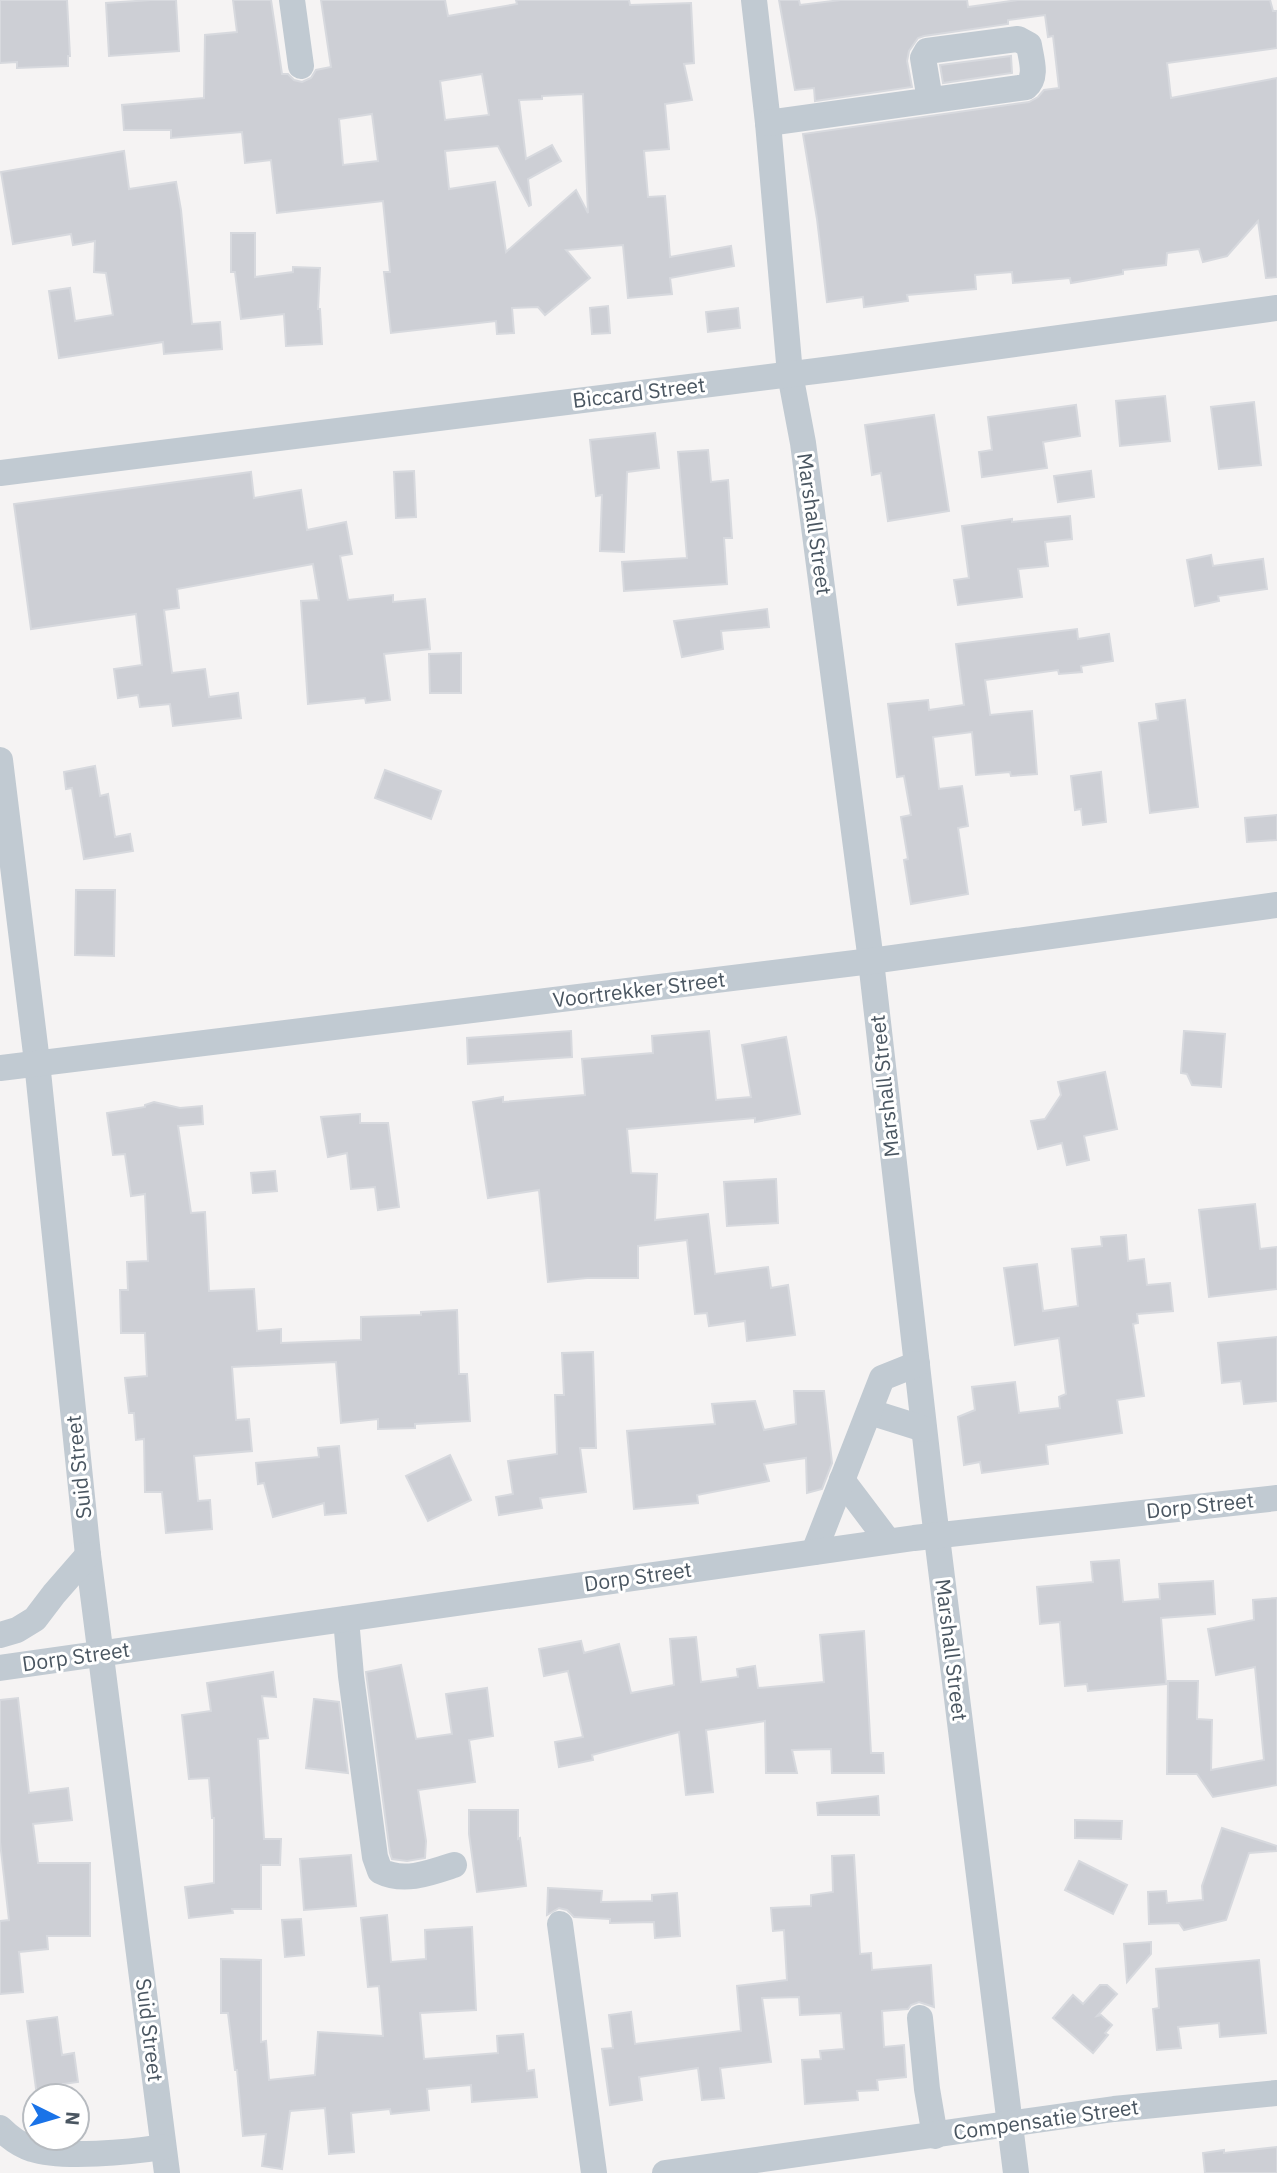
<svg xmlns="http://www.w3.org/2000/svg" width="1277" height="2173" font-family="'IBM Plex Sans',sans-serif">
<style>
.building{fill:#cdcfd5;stroke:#d7d9de;stroke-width:2;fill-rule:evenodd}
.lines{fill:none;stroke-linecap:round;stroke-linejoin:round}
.minor{stroke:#c1cad2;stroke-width:26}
.labels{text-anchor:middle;stroke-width:6;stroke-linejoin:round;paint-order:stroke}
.street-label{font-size:21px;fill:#4a5661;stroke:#fff}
</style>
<rect width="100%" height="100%" fill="#f5f3f3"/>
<g class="building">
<polygon points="0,0 67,0 70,56 68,56 68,66 17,68 17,62 0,63"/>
<polygon points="151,0 176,0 179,51 109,56 106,3"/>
<path d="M233 0H271L282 74H288L294 80 302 82 311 78 316 70 331 67 321 0H445L448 16 517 4 516 0H629L630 5 691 3 694 63 684 64 692 100 665 104 669 149 644 151 648 197 665 196 670 257 731 246 734 266 670 278 672 294 628 298 623 245 566 250 590 278 545 315 538 307 512 308 514 333 497 334 496 321 391 333 384 272H390L383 201 277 213 271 160 245 163 242 132 171 138V130H124L122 105 204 98 205 35 237 32ZM482 74 489 115 445 120 440 81ZM583 94 588 213 576 190 506 252 495 182 449 189 445 151 498 146 529 206 531 205 528 179 561 161 552 145 526 159 519 100 542 99V96ZM372 114 378 161 343 165 339 119Z"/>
<polygon points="779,0 799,0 800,5 841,0 967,0 968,7 1018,0 1270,0 1273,11 1277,11 1277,48 1167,63 1171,98 1277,78 1277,277 1266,278 1258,221 1227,256 1203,262 1199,249 1167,253 1166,265 1123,270 1123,274 1071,283 1070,278 1013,283 1012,272 975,275 976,289 907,295 908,301 864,307 863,297 827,302 817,219 803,134 1029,102 1038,97 1044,90 1059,88 1053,36 1048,37 1045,15 1008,20 1008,24 924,36 918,38 909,51 907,61 912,87 815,101 814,88 795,90"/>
<polygon points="1011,56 1012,73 943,83 940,65"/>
<polygon points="124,151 129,189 176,182 181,210 192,324 220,322 222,349 164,354 163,342 59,358 49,291 70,288 75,321 113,315 106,273 94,272 95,241 73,245 71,234 13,244 1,172"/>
<polygon points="231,233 255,233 255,277 293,272 293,267 320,268 318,309 320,309 322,344 286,346 284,314 241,319 235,272 231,272"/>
<polygon points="608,306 610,333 592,334 590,308"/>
<polygon points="738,308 740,328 708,332 706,312"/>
<polygon points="1165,396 1170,441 1120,446 1116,401"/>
<polygon points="1254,402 1261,465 1219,469 1211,407"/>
<polygon points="1076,405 1080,436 1043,442 1047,468 982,477 979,452 992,450 988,417"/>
<polygon points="934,415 949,511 888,521 881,473 872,475 865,425"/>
<polygon points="655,433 659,468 627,472 624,552 600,551 602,495 596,496 590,440"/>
<polygon points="708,450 711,482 728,480 732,538 724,538 727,584 624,591 622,562 687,558 678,452"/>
<polygon points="414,471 416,517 396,518 394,472"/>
<polygon points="1091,471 1094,497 1058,502 1054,476"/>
<polygon points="251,472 254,498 301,490 307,530 346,522 352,554 340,556 348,600 393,595 393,602 425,599 430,649 384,654 390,700 366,703 365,698 308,704 301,601 319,600 313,564 177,589 179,608 164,610 172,673 205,669 209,697 238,693 241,718 173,726 170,704 140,707 138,695 118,698 114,669 142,665 136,614 31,629 14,504"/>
<polygon points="1070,516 1072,539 1045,542 1048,566 1018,569 1022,597 958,605 954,580 969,578 962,526 1012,519 1012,522"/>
<polygon points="1211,555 1213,566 1263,559 1267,589 1218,596 1219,601 1195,606 1187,560"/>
<polygon points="767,609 769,627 721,631 723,649 682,657 674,621"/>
<polygon points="1077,629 1078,639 1109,634 1113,661 1081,666 1082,672 1059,674 1058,670 985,680 990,715 1032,711 1037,774 1011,776 1010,772 976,775 972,732 933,737 939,789 962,786 968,826 958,828 968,894 911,904 904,860 908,859 901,817 911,815 904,776 897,777 888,704 928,700 929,710 964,705 956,644"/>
<polygon points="461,653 461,693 430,693 429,654"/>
<polygon points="1185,700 1198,807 1150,813 1139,723 1158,720 1156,704"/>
<polygon points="95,766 100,796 108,794 115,837 130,834 133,851 84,859 72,788 66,789 64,772"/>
<polygon points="385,770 441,791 431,819 375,798"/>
<polygon points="1101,772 1106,822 1083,825 1081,809 1075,810 1071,776"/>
<polygon points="1277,815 1277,840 1247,842 1245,818"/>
<polygon points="76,890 115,890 114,956 75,955"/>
<polygon points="571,1031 572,1057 468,1064 467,1038"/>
<polygon points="709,1031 716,1100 751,1097 742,1045 786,1037 800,1114 755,1122 755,1118 627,1129 631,1173 657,1174 655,1220 708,1214 715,1274 768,1267 771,1288 788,1285 795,1335 747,1341 745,1321 709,1326 707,1313 695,1314 687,1240 638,1246 638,1278 587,1278 548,1282 539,1190 488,1198 473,1102 503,1097 503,1102 585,1095 582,1059 653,1053 652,1036"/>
<polygon points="1184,1031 1225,1034 1221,1087 1192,1085 1187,1074 1181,1073"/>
<polygon points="1105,1072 1117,1129 1084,1136 1089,1160 1067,1165 1062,1143 1038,1149 1031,1121 1045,1119 1061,1095 1058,1082"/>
<polygon points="154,1102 180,1108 202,1106 203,1124 178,1126 191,1213 205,1212 209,1291 254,1289 257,1331 281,1329 281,1343 361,1340 361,1317 421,1315 421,1312 457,1310 459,1374 467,1374 470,1421 415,1424 415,1428 378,1429 378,1419 341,1423 336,1362 232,1367 236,1420 249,1419 252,1451 194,1456 198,1501 210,1500 212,1529 166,1533 162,1492 145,1492 144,1439 136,1440 134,1413 129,1413 125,1378 147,1376 145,1333 121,1333 120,1290 128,1290 127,1262 148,1261 145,1194 131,1196 125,1154 113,1155 107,1113 145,1107 145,1105"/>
<polygon points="360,1114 360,1123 388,1123 399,1207 378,1210 375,1187 351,1189 347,1153 328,1157 321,1117"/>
<polygon points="275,1171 277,1191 253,1193 251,1173"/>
<polygon points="776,1179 778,1223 727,1226 724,1182"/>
<polygon points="1255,1204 1260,1249 1277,1247 1277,1289 1209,1297 1199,1210"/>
<polygon points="1126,1235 1128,1261 1144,1259 1147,1285 1170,1283 1173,1311 1137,1314 1138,1323 1133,1324 1144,1396 1117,1400 1122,1433 1046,1445 1048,1464 982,1473 980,1462 964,1465 958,1417 975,1410 972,1387 1015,1382 1019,1413 1060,1408 1059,1397 1066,1394 1059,1338 1015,1345 1004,1268 1037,1264 1043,1311 1078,1306 1072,1249 1102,1246 1101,1237"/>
<polygon points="1277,1337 1277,1401 1244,1404 1241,1381 1222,1383 1218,1343"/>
<polygon points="593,1352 596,1448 580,1448 586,1492 540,1498 542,1508 499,1515 496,1497 513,1494 508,1461 557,1454 555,1395 564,1395 562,1353"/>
<polygon points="794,1391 824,1391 832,1463 822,1489 807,1493 806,1458 764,1464 769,1481 697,1495 698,1503 634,1509 627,1431 715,1424 712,1404 755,1401 764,1430 796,1424"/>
<polygon points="339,1446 346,1513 325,1515 324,1503 273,1517 264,1483 258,1484 256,1463 319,1457 318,1448"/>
<polygon points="450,1455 471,1500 428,1521 406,1476"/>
<polygon points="1119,1560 1123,1602 1160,1599 1159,1584 1213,1581 1215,1614 1161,1618 1166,1684 1088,1691 1087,1684 1065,1686 1060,1622 1040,1624 1037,1587 1093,1582 1091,1562"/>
<polygon points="1277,1598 1277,1785 1213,1797 1197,1774 1167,1774 1168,1681 1198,1681 1197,1719 1212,1720 1211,1770 1264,1760 1255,1667 1216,1675 1208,1629 1254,1620 1253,1600"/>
<polygon points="864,1631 871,1753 883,1753 884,1773 832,1773 831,1749 792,1750 797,1773 766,1773 765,1721 706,1730 713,1792 686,1795 679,1732 592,1755 593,1760 559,1767 555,1742 583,1737 568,1671 544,1676 539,1649 581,1641 584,1653 619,1644 631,1693 674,1685 670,1639 696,1637 701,1682 738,1677 737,1669 755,1666 758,1688 824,1682 820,1635"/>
<polygon points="401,1665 416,1739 452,1734 446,1694 487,1688 493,1736 469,1740 475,1782 418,1790 426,1841 425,1858 407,1861 392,1859 390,1853 366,1672"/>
<polygon points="273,1672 276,1697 262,1696 268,1738 258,1739 264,1839 281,1839 280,1865 261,1865 261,1909 232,1909 233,1913 189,1918 185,1887 214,1883 214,1818 212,1818 209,1778 189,1779 182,1715 211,1711 207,1683"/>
<polygon points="18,1698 29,1793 68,1788 72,1820 33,1824 38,1863 90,1863 90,1936 47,1936 48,1949 19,1952 23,1992 0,1994 0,1921 9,1920 0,1842 0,1700"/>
<polygon points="314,1699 339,1702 348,1773 306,1768"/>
<polygon points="878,1796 879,1815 818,1815 817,1803"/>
<polygon points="469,1810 518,1810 518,1839 520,1838 526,1886 477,1892 469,1834"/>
<polygon points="1075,1820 1122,1821 1121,1839 1075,1838"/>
<polygon points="1222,1828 1277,1846 1277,1851 1249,1853 1226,1920 1184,1930 1179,1923 1149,1924 1148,1892 1166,1891 1167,1903 1203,1900 1202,1886"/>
<polygon points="351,1855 356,1906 304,1910 300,1859"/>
<polygon points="854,1855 860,1954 871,1953 872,1970 931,1965 934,2007 919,2002 911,2005 908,2009 882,2011 884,2047 904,2045 906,2077 877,2080 878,2090 857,2091 858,2100 805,2104 802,2060 821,2059 820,2051 844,2049 841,2013 800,2015 799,1997 762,1998 771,2062 720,2068 724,2098 702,2100 698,2068 639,2077 642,2100 610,2105 602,2049 613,2048 609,2015 631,2012 635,2044 741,2031 737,1986 787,1980 784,1930 773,1931 771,1908 811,1906 811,1895 833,1892 832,1856"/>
<polygon points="1079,1861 1127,1885 1113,1914 1065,1890"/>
<polygon points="548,1888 602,1891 601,1902 652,1901 652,1895 677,1893 680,1936 655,1938 654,1922 610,1923 610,1919 574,1917 567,1910 559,1908 547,1915"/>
<polygon points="387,1915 391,1962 426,1959 425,1930 472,1927 476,2010 420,2013 424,2059 498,2053 497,2036 523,2034 527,2071 534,2070 537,2097 472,2102 471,2085 427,2089 429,2110 391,2114 390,2109 351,2113 354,2152 329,2154 325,2108 290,2111 282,2169 262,2166 266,2134 243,2136 237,2070 235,2070 228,2013 221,2013 221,1959 261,1960 261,2042 266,2041 269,2080 315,2075 318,2032 383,2036 379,1986 368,1987 361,1918"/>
<polygon points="301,1919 304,1955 285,1957 282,1920"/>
<polygon points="1151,1942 1151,1954 1127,1982 1124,1944"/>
<polygon points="1259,1960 1266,2033 1220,2037 1219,2023 1178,2027 1181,2048 1157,2050 1153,2009 1159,2008 1156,1969"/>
<polygon points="1100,1985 1107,1985 1117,1994 1097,2016 1101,2015 1112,2025 1105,2033 1108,2035 1093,2053 1053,2018 1073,1995 1083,2004"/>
<polygon points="57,2017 62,2055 74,2053 78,2082 63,2084 65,2096 37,2096 27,2021"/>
<polygon points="1277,2147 1277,2173 1205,2173 1203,2153 1224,2150 1224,2153"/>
</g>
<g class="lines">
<g class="minor">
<polyline points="292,0 301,66"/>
<polyline points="754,0 768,123 790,374 803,443 871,961 932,1497 1016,2173"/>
<path d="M768 123 1026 87C1038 77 1031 59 1029 45L1018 39 927 51 923 58 930 100"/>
<polyline points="0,473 848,367 1277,308"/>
<polyline points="0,760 37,1062 88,1555 167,2173"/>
<polyline points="0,1068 871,961 1277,905"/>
<polyline points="870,1412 924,1429"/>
<polyline points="842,1480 888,1541"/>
<polyline points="814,1552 882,1378 917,1364"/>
<path d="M346 1619 351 1676 375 1857 380 1871C404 1883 430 1873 454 1865"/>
<polyline points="0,1635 17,1630 35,1619 54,1594 88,1555"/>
<polyline points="0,1668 914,1538 1277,1498"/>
<polyline points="560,1924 594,2173"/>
<polyline points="920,2018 927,2089 935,2136"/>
<path d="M0 2128C10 2138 19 2145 32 2149 62 2159 131 2152 163 2147"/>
<polyline points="665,2173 1114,2109 1277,2093"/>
</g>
</g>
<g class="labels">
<g class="street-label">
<text transform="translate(639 393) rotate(-7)" y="7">Biccard Street</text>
<text transform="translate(814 524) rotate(82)" y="7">Marshall Street</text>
<text transform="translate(639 990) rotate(-7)" y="7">Voortrekker Street</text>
<text transform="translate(885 1086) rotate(-96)" y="7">Marshall Street</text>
<text transform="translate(79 1467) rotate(-96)" y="7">Suid Street</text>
<text transform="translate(1200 1506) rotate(-6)" y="7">Dorp Street</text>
<text transform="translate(638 1577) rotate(-8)" y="7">Dorp Street</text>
<text transform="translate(951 1650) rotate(83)" y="7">Marshall Street</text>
<text transform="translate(76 1657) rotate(-8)" y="7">Dorp Street</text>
<text transform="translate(149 2030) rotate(83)" y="7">Suid Street</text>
<text transform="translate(1046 2120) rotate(-8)" y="7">Compensatie Street</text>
</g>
</g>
<g transform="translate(56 2117) rotate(95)"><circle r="33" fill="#ffffff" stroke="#b7bbc0" stroke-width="2"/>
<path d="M0-5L12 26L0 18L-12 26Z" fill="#1a73e8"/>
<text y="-10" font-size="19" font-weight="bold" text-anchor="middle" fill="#4a5661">N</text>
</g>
</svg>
